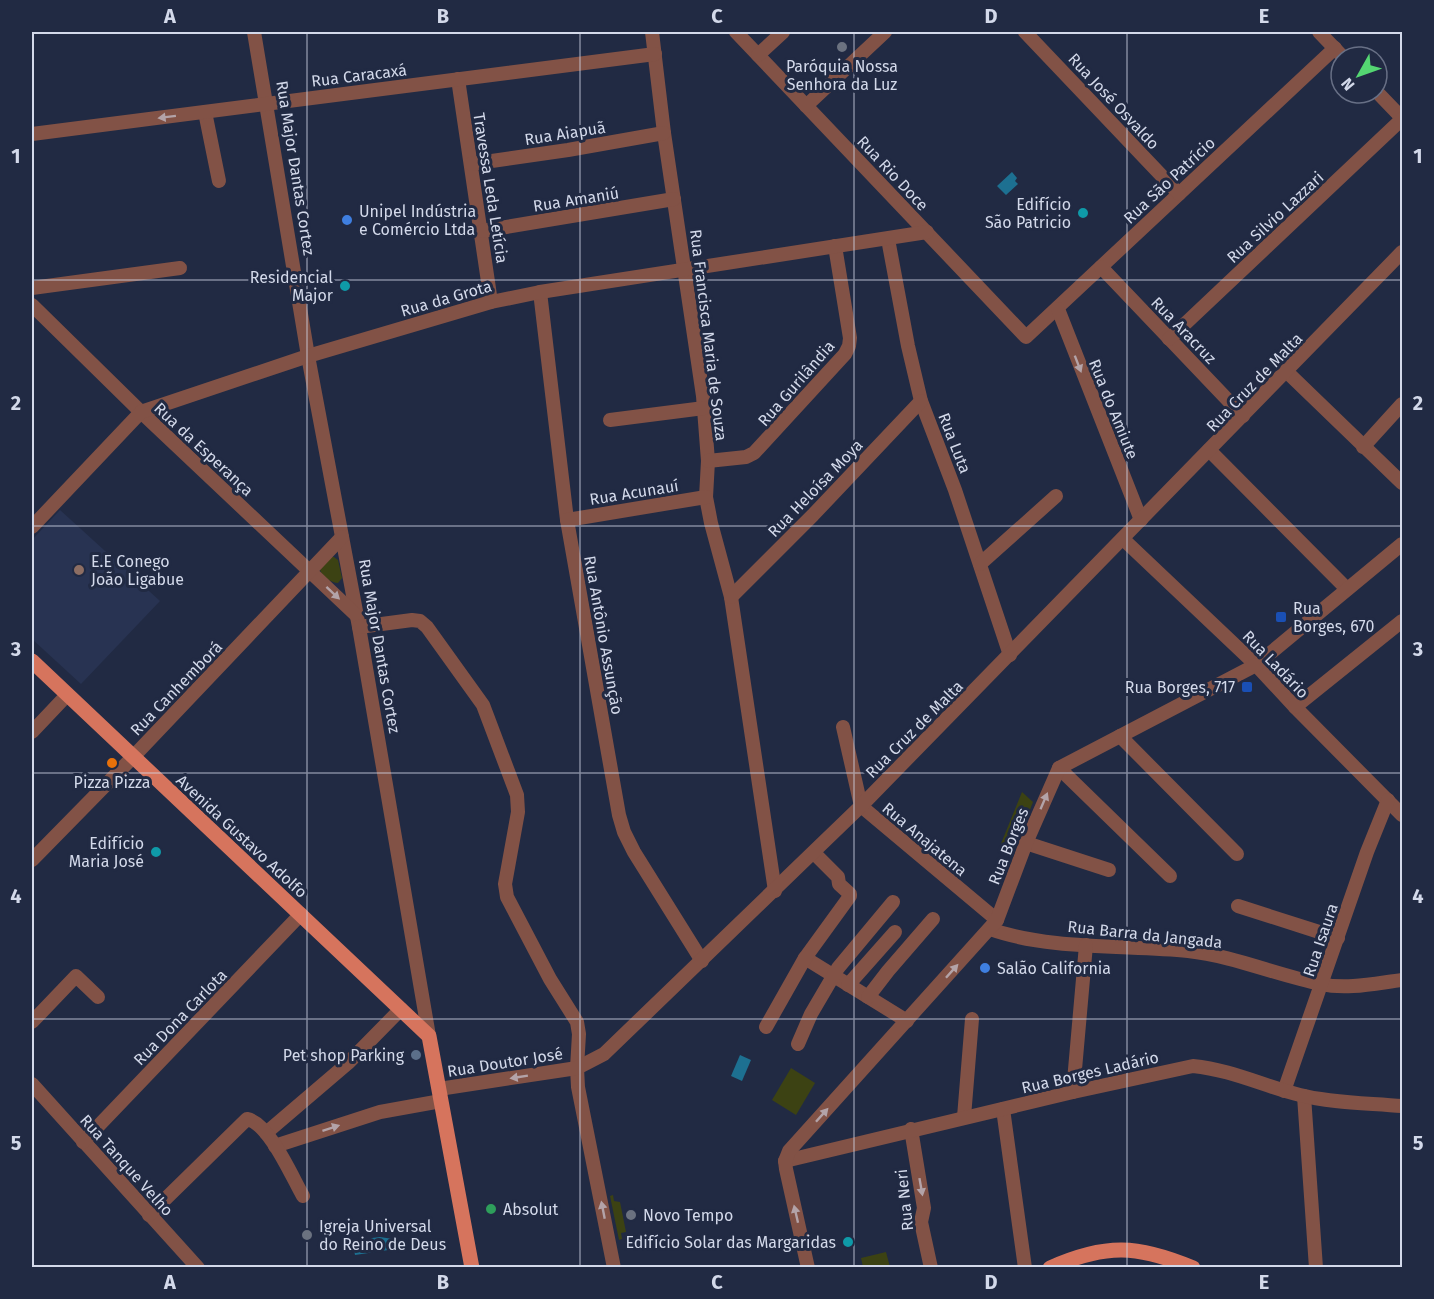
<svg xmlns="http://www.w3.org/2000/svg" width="1434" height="1299" font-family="'Fira Sans',sans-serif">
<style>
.built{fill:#283352}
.green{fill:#3c4213}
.water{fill:#1d7091}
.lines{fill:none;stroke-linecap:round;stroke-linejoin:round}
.minor{stroke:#825246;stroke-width:14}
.major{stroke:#d6745d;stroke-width:15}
.oneway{fill:#b3a3a8}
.grid{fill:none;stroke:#d3d9ea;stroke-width:1.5;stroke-opacity:0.55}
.worship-dot{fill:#6b7280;stroke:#212a43;stroke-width:2}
.culture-dot{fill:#0f9aa8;stroke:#212a43;stroke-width:2}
.shop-dot{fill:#3f7fe0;stroke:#212a43;stroke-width:2}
.education-dot{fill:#8d6e63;stroke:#212a43;stroke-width:2}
.transit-dot{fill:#1a4fb4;stroke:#212a43;stroke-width:2}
.food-dot{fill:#e8710a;stroke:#212a43;stroke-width:2}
.service-dot{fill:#5c6f8a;stroke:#212a43;stroke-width:2}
.leisure-dot{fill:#2e9e5b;stroke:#212a43;stroke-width:2}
.labels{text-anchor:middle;stroke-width:6;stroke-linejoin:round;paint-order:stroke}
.poi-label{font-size:16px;fill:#d3d9ea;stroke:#212a43;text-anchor:start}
.street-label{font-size:16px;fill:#d3d9ea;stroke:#212a43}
.neatline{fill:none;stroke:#d3d9ea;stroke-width:2}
.grid-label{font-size:20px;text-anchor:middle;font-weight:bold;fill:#d3d9ea}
</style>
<rect width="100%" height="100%" fill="#212a43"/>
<polygon class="built" points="60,510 160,601 81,684 32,639 32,540"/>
<g class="green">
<path d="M330 557H334L338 560 342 578 338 583C331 583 322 576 320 570Z"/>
<polygon points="1022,792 1033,802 1012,856 1000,846"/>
<polygon points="791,1068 815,1083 796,1115 772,1100"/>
<polygon points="613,1195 614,1201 620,1202 626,1232 621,1233 622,1239 619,1240 610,1196"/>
<polygon points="886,1252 890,1267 863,1267 861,1258"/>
</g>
<g class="water">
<polygon points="1012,172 1017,178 1015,181 1018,184 1006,195 997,186"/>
<polygon points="740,1055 751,1060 742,1081 731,1076"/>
<polygon points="380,1237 393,1239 395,1249 355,1255 353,1245 372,1238"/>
</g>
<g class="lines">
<g class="minor">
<polyline points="254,32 308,356 359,627 429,1036"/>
<polyline points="652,32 664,133 703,396 708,461 706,497 711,523 731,597 775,891"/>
<polyline points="736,32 1026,337 1335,48"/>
<polyline points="1025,32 1179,194"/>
<polyline points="1319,32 1343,57"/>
<polyline points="758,55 783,32"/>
<polyline points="458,79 491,302"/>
<polyline points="1377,92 1402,118"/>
<polyline points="806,106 885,32"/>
<polyline points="205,112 219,181"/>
<polyline points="32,134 655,54"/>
<polyline points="471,164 568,150 664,133"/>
<polyline points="482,231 674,199"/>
<polyline points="888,239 908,346 921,401 955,490 1010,655"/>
<polyline points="1101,267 1243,416"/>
<polyline points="32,288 180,268"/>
<polyline points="540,292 567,520 619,815 624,832 634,852 702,961"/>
<polyline points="32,305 141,412 356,615"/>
<polyline points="1058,309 1141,520"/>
<polyline points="1169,339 1402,119"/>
<polyline points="1287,372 1402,483"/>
<polyline points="610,420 704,408"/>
<polyline points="1363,447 1402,404"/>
<polyline points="1209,450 1347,589"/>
<polyline points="708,461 746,457 754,453 845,354 849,346 850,338 835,246"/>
<polyline points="567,520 706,497"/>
<polyline points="32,527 141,412 308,356 491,302 540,292 927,232"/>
<polyline points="1123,539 1256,665 1295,707 1402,815"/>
<polyline points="980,564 1056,496"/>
<polyline points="731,597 813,515 921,401"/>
<polyline points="359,627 412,620 420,621 427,627 483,705 517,795 518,812 505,884 507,897 550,979 577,1022 579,1034 577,1068 578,1087 614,1268"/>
<polyline points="1295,707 1402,621"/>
<polyline points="843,727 861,806 997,920"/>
<polyline points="32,732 67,695"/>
<polyline points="1120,736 1237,854"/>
<polyline points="1059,768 1170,876"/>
<polyline points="1026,843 1109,870"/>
<polyline points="32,860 132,758 342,537"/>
<polyline points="1238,906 1338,938"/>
<path d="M990 929C1048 950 1126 945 1188 951 1234 956 1276 975 1321 984 1347 990 1377 983 1402 980"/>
<polyline points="805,958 907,1021"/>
<polyline points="848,985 895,932"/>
<polyline points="868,997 888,971 933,919"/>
<polyline points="32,1022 76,976 98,997"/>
<polyline points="766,1027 805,958 850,896 850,894 839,884 838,877 814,853"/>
<polyline points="798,1044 811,1014 838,968 893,902"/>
<polyline points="32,1084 198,1268"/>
<polyline points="439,1089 577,1068 604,1054 861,806 1402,252"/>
<polyline points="1284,1091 1367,852 1388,800"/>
<polyline points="1073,1092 1086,945"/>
<polyline points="1304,1096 1316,1268"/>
<polyline points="1003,1109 1025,1268"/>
<polyline points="964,1117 972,1019"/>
<polyline points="911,1129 924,1208 921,1222 931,1268"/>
<polyline points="266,1133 348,1063 401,1009"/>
<polyline points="83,1142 301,914"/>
<polyline points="275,1146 380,1112 441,1101"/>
<path d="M785 1161 1073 1092 1193 1066C1232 1070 1263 1086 1300 1095 1331 1103 1370 1103 1402 1106"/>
<path d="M149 1215 247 1119C269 1123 292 1177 303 1196"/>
<polyline points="808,1268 786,1169 785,1161 789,1151 997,920 1026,843 1059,768 1256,665 1402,544"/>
</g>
<g class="major">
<polyline points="32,661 429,1036 472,1268"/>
<path d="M1050 1268C1106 1243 1138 1245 1193 1268"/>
</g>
</g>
<defs><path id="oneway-solid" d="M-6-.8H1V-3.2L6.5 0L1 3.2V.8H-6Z" transform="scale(1.5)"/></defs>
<g class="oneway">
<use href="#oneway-solid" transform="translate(167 117) rotate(173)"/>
<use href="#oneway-solid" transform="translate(1078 364) rotate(69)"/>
<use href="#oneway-solid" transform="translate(333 593) rotate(43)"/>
<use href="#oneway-solid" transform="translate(1044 801) rotate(-67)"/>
<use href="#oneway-solid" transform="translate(952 971) rotate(-48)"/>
<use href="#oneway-solid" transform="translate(519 1077) rotate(171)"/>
<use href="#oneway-solid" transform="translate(822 1115) rotate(-48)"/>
<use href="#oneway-solid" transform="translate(331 1128) rotate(-18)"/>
<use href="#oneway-solid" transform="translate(921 1187) rotate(80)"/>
<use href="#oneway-solid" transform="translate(603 1210) rotate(-101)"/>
<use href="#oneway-solid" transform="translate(796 1214) rotate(-103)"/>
</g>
<path class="grid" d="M307 32V1268M580 32V1268M854 32V1268M1127 32V1268M32 280H1402M32 526H1402M32 773H1402M32 1019H1402"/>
<g class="worship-dot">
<circle cx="842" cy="47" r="6"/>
<circle cx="631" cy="1215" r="6"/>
<circle cx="307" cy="1235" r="6"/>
</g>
<g class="culture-dot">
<circle cx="1083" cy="213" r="6"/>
<circle cx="345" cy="286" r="6"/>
<circle cx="156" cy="852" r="6"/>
<circle cx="848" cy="1242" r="6"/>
</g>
<g class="shop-dot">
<circle cx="347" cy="220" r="6"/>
<circle cx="985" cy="968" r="6"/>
</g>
<circle class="education-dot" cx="79" cy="570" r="6"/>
<g class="transit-dot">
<rect x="1275" y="611" width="12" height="12" rx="3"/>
<rect x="1241" y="681" width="12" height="12" rx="3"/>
</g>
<circle class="food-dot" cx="112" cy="763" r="6"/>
<circle class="service-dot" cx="416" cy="1055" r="6"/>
<circle class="leisure-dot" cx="491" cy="1209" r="6"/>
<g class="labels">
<g class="poi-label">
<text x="842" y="72" text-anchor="middle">Paróquia Nossa<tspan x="842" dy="18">Senhora da Luz</tspan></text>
<text x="1071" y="210" text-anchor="end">Edifício<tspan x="1071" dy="18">São Patricio</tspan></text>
<text x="359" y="217">Unipel Indústria<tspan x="359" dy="18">e Comércio Ltda</tspan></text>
<text x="333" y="283" text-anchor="end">Residencial<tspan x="333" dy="18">Major</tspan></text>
<text x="91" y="567">E.E Conego<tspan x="91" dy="18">João Ligabue</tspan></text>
<text x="1293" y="614">Rua<tspan x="1293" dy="18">Borges, 670</tspan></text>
<text x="1235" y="693" text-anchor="end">Rua Borges, 717</text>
<text x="112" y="788" text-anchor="middle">Pizza Pizza</text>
<text x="144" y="849" text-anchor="end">Edifício<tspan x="144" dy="18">Maria José</tspan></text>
<text x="997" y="974">Salão California</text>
<text x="404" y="1061" text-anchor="end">Pet shop Parking</text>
<text x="503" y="1215">Absolut</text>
<text x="643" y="1221">Novo Tempo</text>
<text x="319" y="1232">Igreja Universal<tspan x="319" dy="18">do Reino de Deus</tspan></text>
<text x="836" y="1248" text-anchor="end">Edifício Solar das Margaridas</text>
</g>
<g class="street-label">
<text transform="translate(359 75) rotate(-7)" y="6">Rua Caracaxá</text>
<text transform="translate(1114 101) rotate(47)" y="6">Rua José Osvaldo</text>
<text transform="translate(565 133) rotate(-9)" y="6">Rua Aiapuã</text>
<text transform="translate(296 168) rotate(81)" y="6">Rua Major Dantas Cortez</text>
<text transform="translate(893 173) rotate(47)" y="6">Rua Rio Doce</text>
<text transform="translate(1169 180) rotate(-43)" y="6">Rua São Patrício</text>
<text transform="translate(491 188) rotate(81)" y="6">Travessa Leda Letícia</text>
<text transform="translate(576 199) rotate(-9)" y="6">Rua Amaniú</text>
<text transform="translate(1275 217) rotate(-43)" y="6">Rua Silvio Lazzari</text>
<text transform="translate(446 298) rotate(-16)" y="6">Rua da Grota</text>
<text transform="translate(1184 330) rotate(46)" y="6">Rua Aracruz</text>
<text transform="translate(709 335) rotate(83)" y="6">Rua Francisca Maria de Souza</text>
<text transform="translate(1254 382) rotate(-46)" y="6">Rua Cruz de Malta</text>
<text transform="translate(796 383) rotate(-49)" y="6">Rua Gurilândia</text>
<text transform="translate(1114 409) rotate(68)" y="6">Rua do Amiute</text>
<text transform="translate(955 443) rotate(69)" y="6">Rua Luta</text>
<text transform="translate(204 449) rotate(43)" y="6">Rua da Esperança</text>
<text transform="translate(815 488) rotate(-46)" y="6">Rua Heloísa Moya</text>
<text transform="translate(634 492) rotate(-9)" y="6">Rua Acunauí</text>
<text transform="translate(604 635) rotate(80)" y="6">Rua Antônio Assunção</text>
<text transform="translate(380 646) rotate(80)" y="6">Rua Major Dantas Cortez</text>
<text transform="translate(1276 664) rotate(46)" y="6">Rua Ladário</text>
<text transform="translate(176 688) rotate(-46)" y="6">Rua Canhemborá</text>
<text transform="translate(914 729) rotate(-45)" y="6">Rua Cruz de Malta</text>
<text transform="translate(242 836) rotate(43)" y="6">Avenida Gustavo Adolfo</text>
<text transform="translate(925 839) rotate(40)" y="6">Rua Anajatena</text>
<text transform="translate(1008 846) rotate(-68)" y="6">Rua Borges</text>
<text transform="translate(1145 934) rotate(6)" y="6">Rua Barra da Jangada</text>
<text transform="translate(1320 940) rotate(-71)" y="6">Rua Isaura</text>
<text transform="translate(180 1017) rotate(-46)" y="6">Rua Dona Carlota</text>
<text transform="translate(505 1062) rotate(-9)" y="6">Rua Doutor José</text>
<text transform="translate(1090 1072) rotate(-13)" y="6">Rua Borges Ladário</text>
<text transform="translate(127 1165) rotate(48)" y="6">Rua Tanque Velho</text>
<text transform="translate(904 1200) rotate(-96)" y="6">Rua Neri</text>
</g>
</g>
<rect width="1434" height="1299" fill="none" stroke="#212a43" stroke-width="66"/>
<g transform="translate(1359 75) rotate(230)"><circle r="28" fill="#212a43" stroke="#687086" stroke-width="1.5"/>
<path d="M0-4.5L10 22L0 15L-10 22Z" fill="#54d672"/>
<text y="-9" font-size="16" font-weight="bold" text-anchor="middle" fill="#d3d9ea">N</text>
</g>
<rect x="33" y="33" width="1368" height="1233" class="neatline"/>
<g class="grid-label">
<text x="170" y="23">A</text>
<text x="443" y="23">B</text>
<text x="717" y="23">C</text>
<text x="991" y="23">D</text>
<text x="1264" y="23">E</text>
<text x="16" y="163">1</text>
<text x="1418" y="163">1</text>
<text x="16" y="410">2</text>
<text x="1418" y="410">2</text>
<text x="16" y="656">3</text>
<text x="1418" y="656">3</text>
<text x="16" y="903">4</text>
<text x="1418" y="903">4</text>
<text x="16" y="1150">5</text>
<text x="1418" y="1150">5</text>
<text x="170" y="1289">A</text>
<text x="443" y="1289">B</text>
<text x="717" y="1289">C</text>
<text x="991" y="1289">D</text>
<text x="1264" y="1289">E</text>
</g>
</svg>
